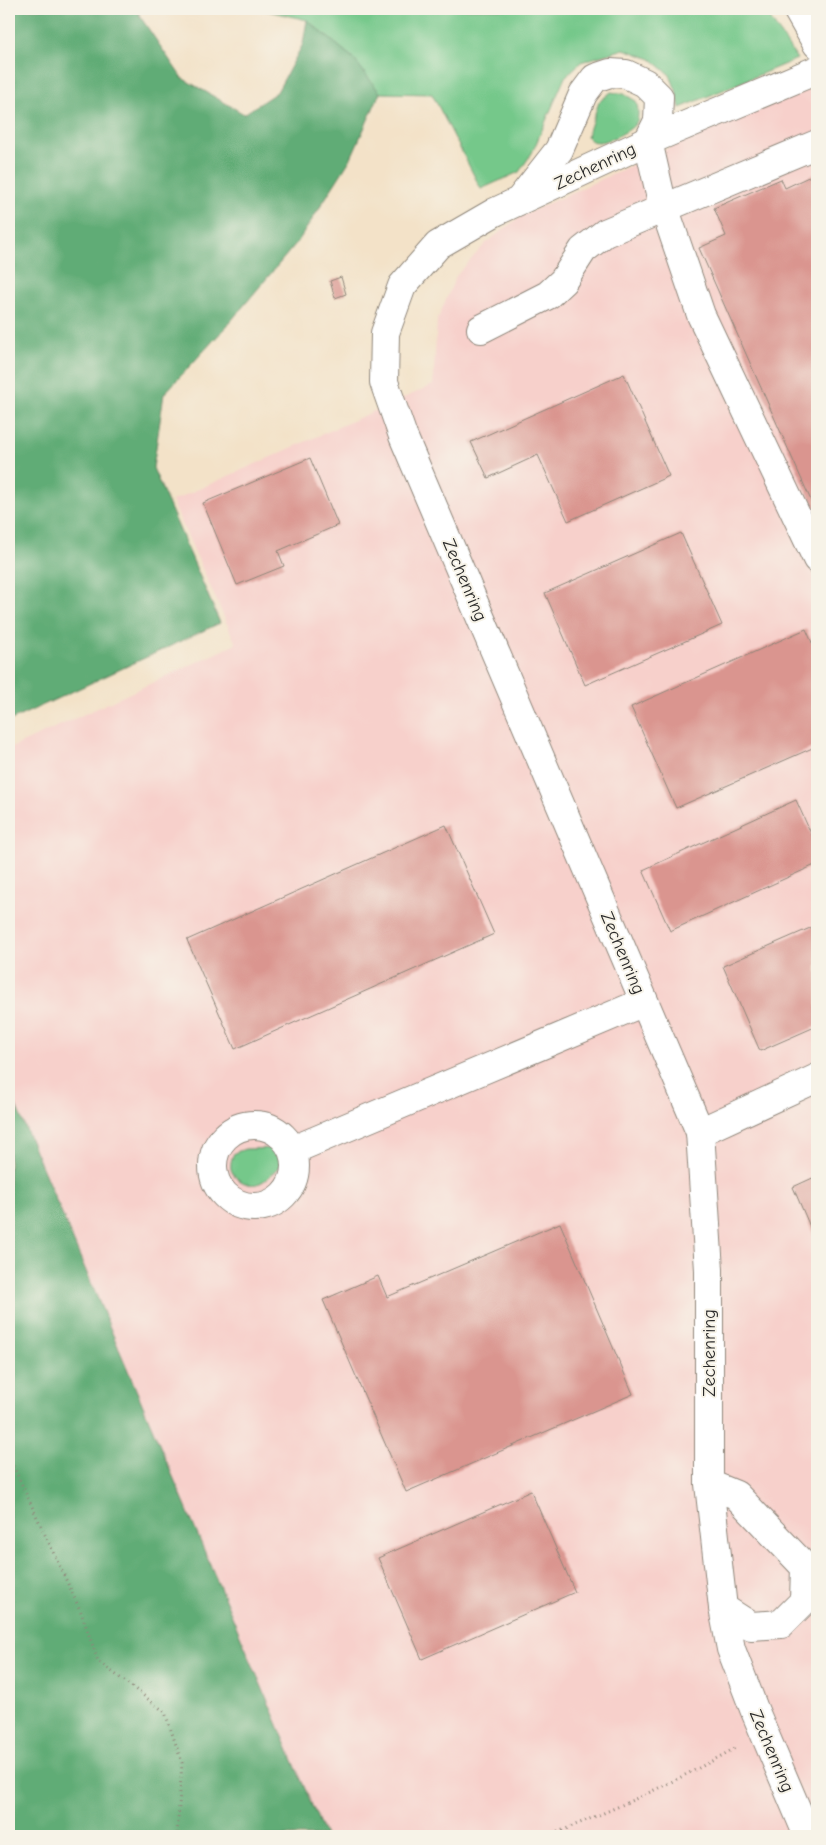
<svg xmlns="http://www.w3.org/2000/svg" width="826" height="1845" font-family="'Comic Neue',sans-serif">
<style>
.built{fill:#f7d0cb}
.green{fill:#75c88a;stroke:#507a5a}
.forest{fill:#60ac76;stroke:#466c50}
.building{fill:#da958f}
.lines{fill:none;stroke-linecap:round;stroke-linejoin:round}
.minor-casing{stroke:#8f867a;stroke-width:30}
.path{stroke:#8f867a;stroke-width:3;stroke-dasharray:1 4;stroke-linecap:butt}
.minor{stroke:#fff;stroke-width:28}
.labels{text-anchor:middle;stroke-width:4;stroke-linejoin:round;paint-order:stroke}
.street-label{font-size:18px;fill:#2b2b2b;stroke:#f7f3e8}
</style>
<rect width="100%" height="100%" fill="#f7f3e8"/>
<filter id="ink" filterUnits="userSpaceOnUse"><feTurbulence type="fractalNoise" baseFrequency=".02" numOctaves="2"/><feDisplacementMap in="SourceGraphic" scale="10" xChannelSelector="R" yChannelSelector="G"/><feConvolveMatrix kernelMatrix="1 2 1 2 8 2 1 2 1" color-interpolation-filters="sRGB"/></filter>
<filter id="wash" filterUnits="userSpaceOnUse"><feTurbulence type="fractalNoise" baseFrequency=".0096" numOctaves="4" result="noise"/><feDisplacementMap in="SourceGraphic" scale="20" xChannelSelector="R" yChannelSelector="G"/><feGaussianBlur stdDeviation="1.12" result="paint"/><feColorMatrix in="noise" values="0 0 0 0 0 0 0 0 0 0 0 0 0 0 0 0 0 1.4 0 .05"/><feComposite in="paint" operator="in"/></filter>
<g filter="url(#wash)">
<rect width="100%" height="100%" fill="#f3e2c8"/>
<polygon class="built" points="817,86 817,1836 324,1836 9,1089 9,749 236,644 172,501 433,385 437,321 456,276 486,243 521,216 691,138"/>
<g class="green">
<polygon points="259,9 764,9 797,59 680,108 676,90 670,75 651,59 624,49 581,62 565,77 532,153 519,172 481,189 432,94 380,93 353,58 307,20"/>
<path d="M611 92 624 94 636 101C638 108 639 114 637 121 634 130 606 143 597 142 592 142 590 140 587 136L599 102Z"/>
<path d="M285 1148 287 1160C279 1167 269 1179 260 1183 249 1188 234 1180 231 1169 230 1163 232 1158 234 1153L245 1149Z"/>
</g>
<g class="forest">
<polygon points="9,9 139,9 139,15 182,78 244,114 277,92 303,44 307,20 353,58 380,93 350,160 299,240 225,328 164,394 153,468 220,623 9,721"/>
<polygon points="9,1089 42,1167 325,1836 9,1836"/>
</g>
<g id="blocks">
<g class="building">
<polygon points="817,173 817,514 699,248 726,236 714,208 781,179 785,188"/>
<polygon points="341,277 346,294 335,298 330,281"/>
<polygon points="624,374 669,476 568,521 538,455 488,478 471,442"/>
<polygon points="310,458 338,525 278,551 284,566 237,585 203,503"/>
<polygon points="681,533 722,625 585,685 545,593"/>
<polygon points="806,629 817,654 817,746 676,808 631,707"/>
<polygon points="796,800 817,847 817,864 670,931 643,870"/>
<polygon points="446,825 494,934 235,1049 187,940"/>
<polygon points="817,925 817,1026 760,1051 723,966"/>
<polygon points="817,1176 817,1243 793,1187"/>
<polygon points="560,1223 633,1394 406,1492 323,1300 378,1276 387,1297"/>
<polygon points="531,1491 575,1592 422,1659 378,1558"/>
</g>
</g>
</g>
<g filter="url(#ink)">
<use href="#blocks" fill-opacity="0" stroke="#8f867a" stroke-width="1"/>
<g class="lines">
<defs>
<g id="minor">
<polyline points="797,9 817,44"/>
<polyline points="648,141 661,198 701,315 817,559"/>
<polyline points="522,197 559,150 583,94 595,78 610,73 626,74 645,83 659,97 658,121 648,141"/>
<polyline points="481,329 548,295 563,281 583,250 605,233 817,144"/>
<circle cx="254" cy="1166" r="41"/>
<polyline points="700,1132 403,436 384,382 385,333 402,286 438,245 495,212 648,141 817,70"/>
<polyline points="293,1150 644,1002"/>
<polyline points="709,1484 736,1495 805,1567 804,1601 781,1624 751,1626 723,1608 709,1484 709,1270 700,1132 817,1078"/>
<polyline points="723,1608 731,1649 754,1709 808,1836"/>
</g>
</defs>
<use href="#minor" class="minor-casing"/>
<g class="path">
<polyline points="9,1457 81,1612 98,1661 165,1712 182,1763 177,1836"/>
<path d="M548 1836C613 1810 676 1782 737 1747"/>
</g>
<use href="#minor" class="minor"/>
</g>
</g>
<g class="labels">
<g class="street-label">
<text transform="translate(595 166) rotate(-25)" y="6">Zechenring</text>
<text transform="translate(465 580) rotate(67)" y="6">Zechenring</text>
<text transform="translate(623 953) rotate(67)" y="6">Zechenring</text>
<text transform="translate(709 1353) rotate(-90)" y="6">Zechenring</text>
<text transform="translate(772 1751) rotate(67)" y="6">Zechenring</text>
</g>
</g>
<rect width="826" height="1845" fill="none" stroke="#f7f3e8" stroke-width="30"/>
</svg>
